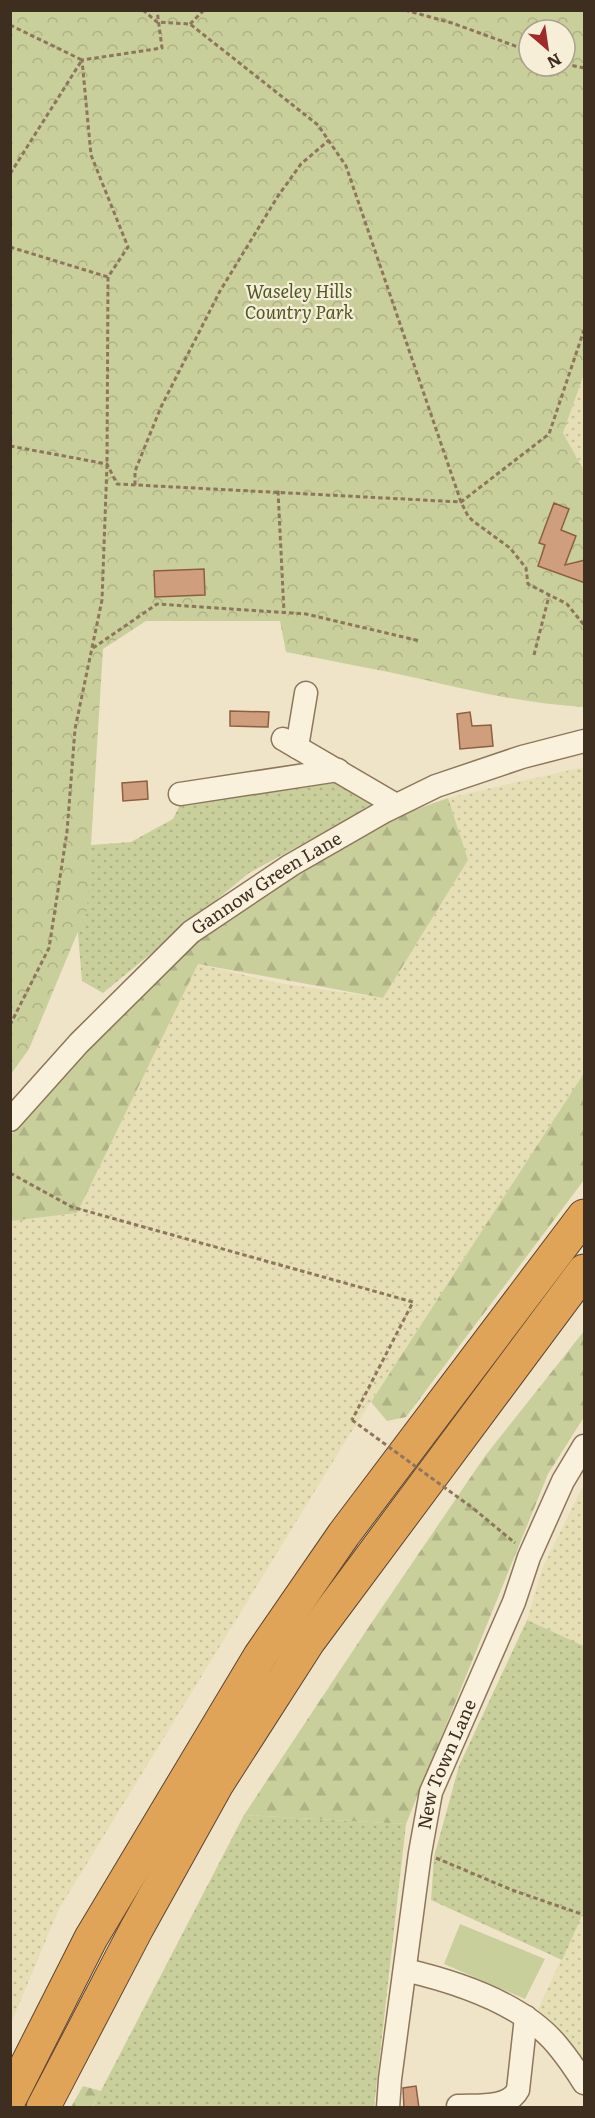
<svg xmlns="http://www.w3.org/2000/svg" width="595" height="2118" font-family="Literata,serif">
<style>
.farmland{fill:url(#farmland-dots)}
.grass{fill:url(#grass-dots)}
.forest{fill:url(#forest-firs)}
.park{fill:url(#park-crowns);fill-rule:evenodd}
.pitch{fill:#c9cf9b}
.building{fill:#cf9f7d;stroke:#8d5f41;stroke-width:1.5}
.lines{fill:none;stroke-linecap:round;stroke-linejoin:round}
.minor-casing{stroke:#8d765c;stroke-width:25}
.highway-casing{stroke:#5b4430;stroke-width:35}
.path{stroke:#8d765c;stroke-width:3;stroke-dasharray:4.5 3;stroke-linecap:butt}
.minor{stroke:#faf1dc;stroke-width:22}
.highway{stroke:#e0a458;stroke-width:33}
.path-bridge{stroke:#8d765c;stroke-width:3;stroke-dasharray:4.5 3;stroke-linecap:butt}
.labels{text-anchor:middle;stroke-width:4.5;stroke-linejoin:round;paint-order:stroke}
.park-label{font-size:18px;font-style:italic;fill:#4d5a26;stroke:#f7eed8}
.street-label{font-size:18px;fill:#3d2e20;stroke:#f7eed8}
</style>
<defs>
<pattern id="farmland-dots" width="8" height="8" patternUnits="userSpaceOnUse" patternTransform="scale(1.5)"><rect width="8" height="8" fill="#e6deb5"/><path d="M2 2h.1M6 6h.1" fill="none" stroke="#c6bf9b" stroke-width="1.8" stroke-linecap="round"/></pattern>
<pattern id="grass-dots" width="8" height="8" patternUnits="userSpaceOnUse" patternTransform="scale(1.5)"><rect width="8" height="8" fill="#c9cf9b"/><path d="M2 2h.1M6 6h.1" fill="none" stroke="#aeb285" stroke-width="1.8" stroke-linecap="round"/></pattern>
<pattern id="forest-firs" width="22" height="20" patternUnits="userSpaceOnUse" patternTransform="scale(1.5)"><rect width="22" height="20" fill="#c9cf9b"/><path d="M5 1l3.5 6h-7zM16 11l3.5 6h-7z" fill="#aeb285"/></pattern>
<pattern id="park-crowns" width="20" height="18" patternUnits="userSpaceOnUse" patternTransform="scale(1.5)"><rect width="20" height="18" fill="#c9cf9b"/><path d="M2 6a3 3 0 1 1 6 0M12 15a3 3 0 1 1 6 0" fill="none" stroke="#aeb285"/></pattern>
</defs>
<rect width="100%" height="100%" fill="#f0e4c8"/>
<g class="farmland">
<polygon points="584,374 584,471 563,433"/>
<polygon points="584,767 584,1073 348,1437 59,1909 11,2023 11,1221 77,1213 198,964 278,983 383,998 468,860 448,798"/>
<polygon points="584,1484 584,1646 527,1620 542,1569"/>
<polygon points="584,1911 584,2080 534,2018"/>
</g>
<g class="grass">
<polygon points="319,770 381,789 400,791 249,873 103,993 82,981 75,899 91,845 131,842 173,819 189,786"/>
<polygon points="527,1620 584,1646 584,1911 562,1960 431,1900 434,1857 459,1766"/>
<polygon points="244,1815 406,1824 374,2107 92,2108"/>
</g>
<g class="forest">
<polygon points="448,798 468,860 383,998 198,964 77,1213 11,1221 10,1136 184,947 381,822"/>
<polygon points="584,1073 584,1180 406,1417 387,1421 371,1402"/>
<polygon points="584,1331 584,1417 548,1474 406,1824 244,1815 366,1631 485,1456"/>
<polygon points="83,2086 101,2091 92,2107 71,2107"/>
</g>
<path class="park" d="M11 11H584V374L563 433 584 471V707C529 704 475 692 421 679 376 669 331 661 286 652L280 621H146L103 649 87 910 29 1049 11 1074ZM529 30H565V66H529Z"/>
<polygon class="pitch" points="460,1924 545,1959 525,1999 444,1964"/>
<g class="building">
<polygon points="554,503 569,509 561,530 576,536 565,565 585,560 585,583 538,566 545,545 539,543"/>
<polygon points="204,569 205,595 155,597 154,571"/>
<polygon points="230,711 269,712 268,727 230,726"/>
<polygon points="470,712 472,726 491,725 493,746 460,749 457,714"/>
<polygon points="147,781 148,799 123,801 122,783"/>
<polygon points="416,2086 419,2108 404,2108 403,2088"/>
</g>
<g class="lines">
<defs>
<g id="minor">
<polyline points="283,739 396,805"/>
<polyline points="297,747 306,693"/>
<polyline points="180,794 338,770"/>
<path id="s1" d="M10 1120 79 1043 191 932 291 865 385 811 436 786 522 757 584 741"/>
<path d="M405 1970C457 1982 522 2003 557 2045 567 2057 576 2070 584 2083"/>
<path d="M458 2106C477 2105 508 2109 518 2090L526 2017"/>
<path id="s2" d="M388 2108 390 2079 420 1853 431 1792 514 1602 529 1557 563 1481 584 1446"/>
</g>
<g id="highway">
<polyline points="10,2098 91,1938 260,1656 344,1534 584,1216"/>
<polyline points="43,2108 137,1928 217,1784 308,1642 584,1271"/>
</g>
</defs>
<use href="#minor" class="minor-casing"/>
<use href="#highway" class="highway-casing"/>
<g class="path">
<polyline points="143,10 157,22 190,24 318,125 346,166 461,502 468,516 473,521 510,548 526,568 528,584 567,604 584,625"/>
<polyline points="405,10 452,23 529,51"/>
<polyline points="190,24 204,10"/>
<polyline points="10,25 82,60 10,174"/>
<polyline points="565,64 584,68"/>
<polyline points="10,247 108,277"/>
<polyline points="10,446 107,464 117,484 461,502 549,434 584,330"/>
<polyline points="135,485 135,471 161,407 220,291 278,196 301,164 329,140"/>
<polyline points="278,491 284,612"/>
<polyline points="93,648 157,604 306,614 420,641"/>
<polyline points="534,655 549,596"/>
<polyline points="10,1025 49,948 67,832 75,729 102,600 107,464 108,277 128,247 91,155 82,60 162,48 157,10"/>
<polyline points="10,1173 72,1207 413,1302 352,1420"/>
<polyline points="474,1509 515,1543"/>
<polyline points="436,1858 512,1890 584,1915"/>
</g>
<use href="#minor" class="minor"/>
<use href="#highway" class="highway"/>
<polyline class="path-bridge" points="352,1420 474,1509"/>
</g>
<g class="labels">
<g class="park-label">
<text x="299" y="298">Waseley Hills<tspan x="299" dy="21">Country Park</tspan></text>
</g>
<g class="street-label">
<text dy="6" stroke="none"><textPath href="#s1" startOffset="351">Gannow Green Lane</textPath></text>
<text dy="6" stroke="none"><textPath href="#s2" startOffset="350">New Town Lane</textPath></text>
</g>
</g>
<rect width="595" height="2118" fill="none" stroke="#3d2e20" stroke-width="24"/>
<g transform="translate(547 48) rotate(151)"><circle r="28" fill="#f7eed8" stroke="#ada18e" stroke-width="1.5"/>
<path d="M0-4.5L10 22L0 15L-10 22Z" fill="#9e2a2b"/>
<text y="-9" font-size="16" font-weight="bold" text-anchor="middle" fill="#3d2e20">N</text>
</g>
</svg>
